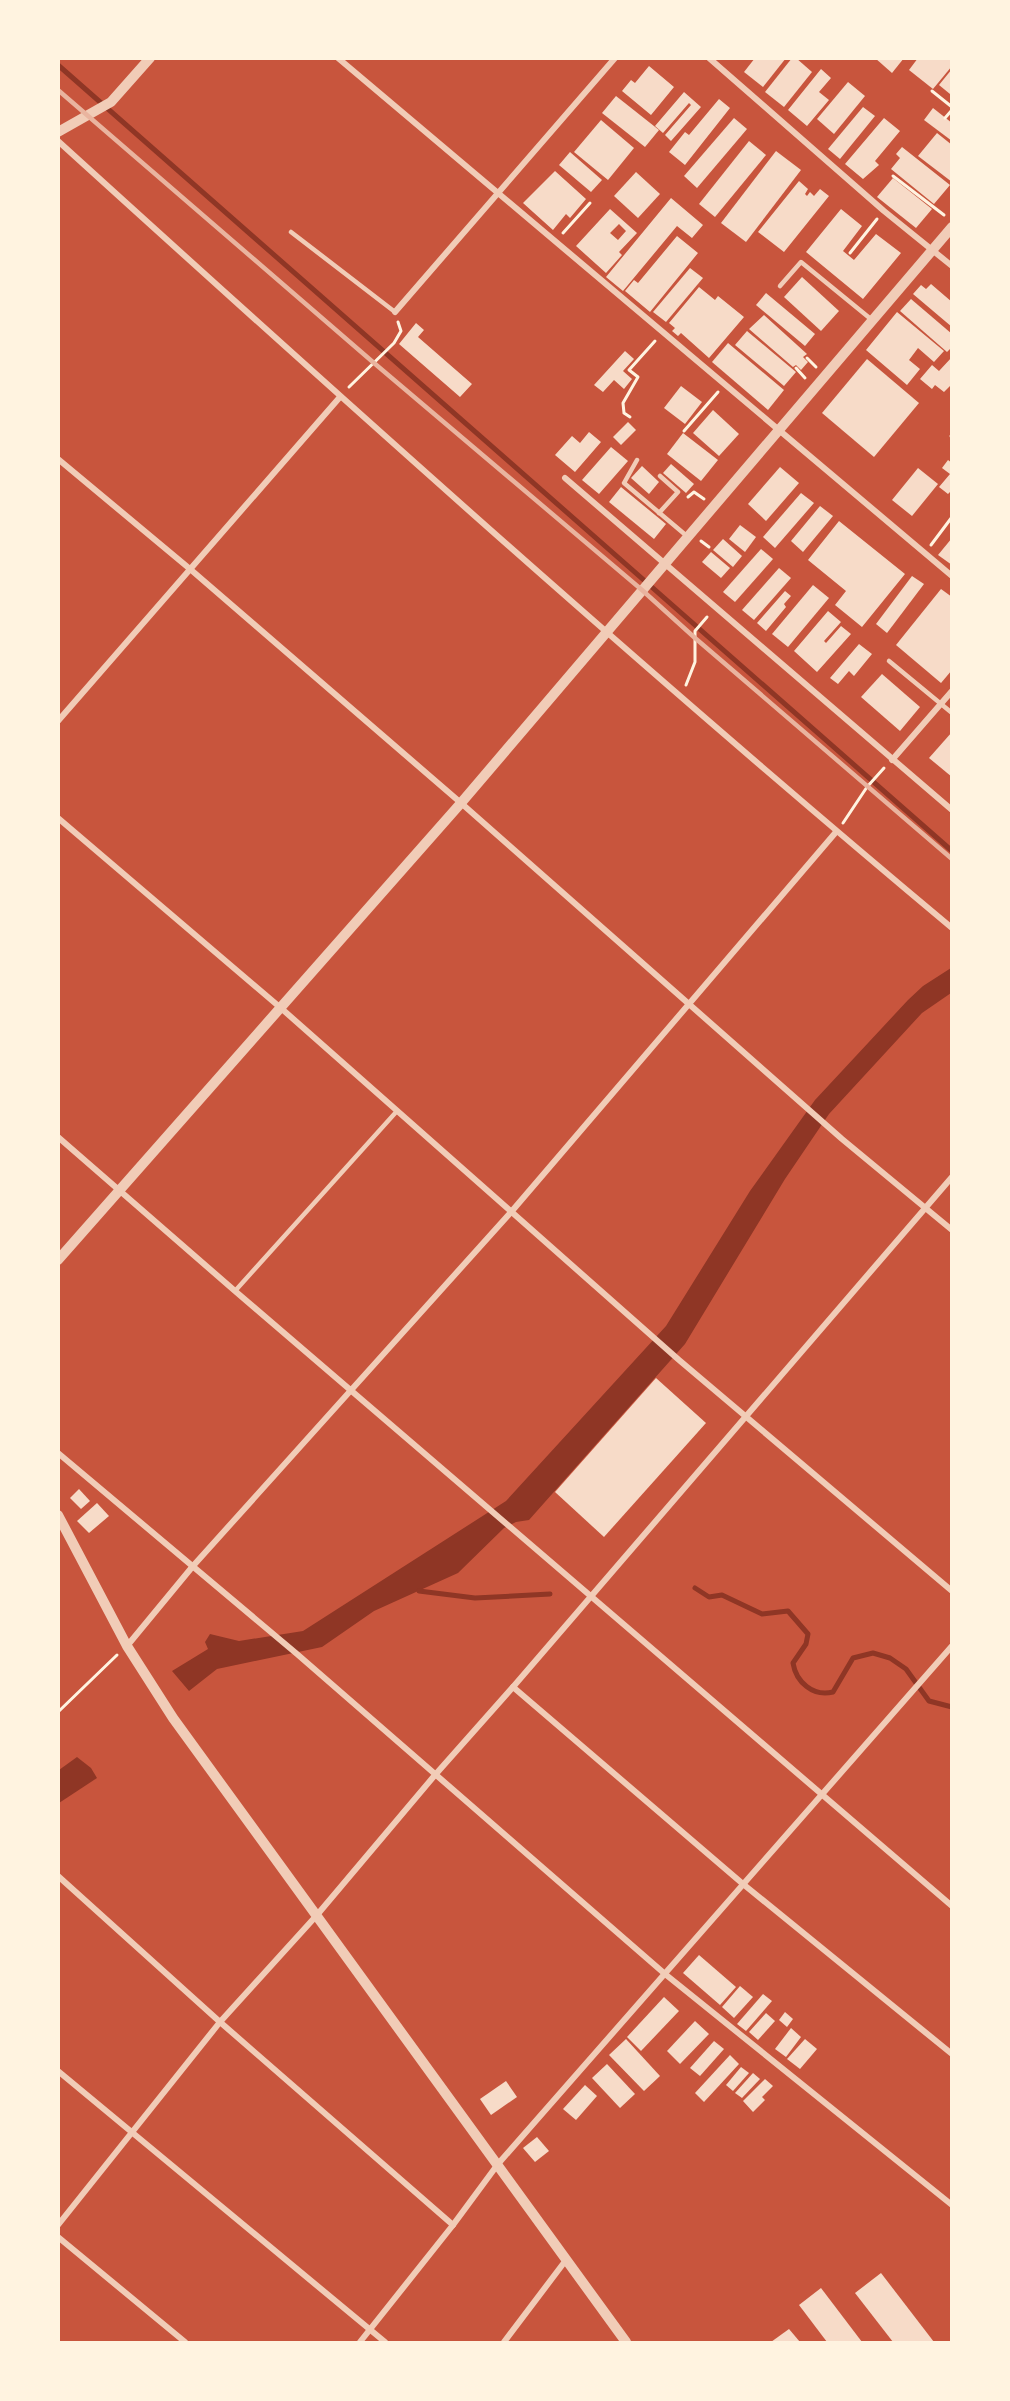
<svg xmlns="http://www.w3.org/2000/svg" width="1010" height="2401" font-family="'Alegreya Sans',sans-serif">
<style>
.water{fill:#8f3625}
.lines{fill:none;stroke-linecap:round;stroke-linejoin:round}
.stream{stroke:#8f3625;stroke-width:5}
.building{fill:#f7dbc8;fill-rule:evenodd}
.path{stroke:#fff3e0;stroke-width:3}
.service{stroke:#f1ccb7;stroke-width:4.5}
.minor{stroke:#f1ccb7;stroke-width:6}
.tertiary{stroke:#f1ccb7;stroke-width:10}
.rail{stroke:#e9b49f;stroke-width:4.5}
</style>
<rect width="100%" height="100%" fill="#c8553d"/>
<g class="water">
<polygon points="951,968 951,993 922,1013 829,1114 785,1179 685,1344 529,1520 516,1522 504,1528 458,1573 374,1611 322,1647 217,1669 189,1691 172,1671 208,1649 205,1642 210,1634 239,1641 303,1631 506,1501 666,1326 750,1191 815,1100 908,1000 923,986"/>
<polygon points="77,1757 91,1768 97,1778 59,1803 59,1770"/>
</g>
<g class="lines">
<g class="stream">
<polyline points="58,65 952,851"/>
<path d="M695 1588 709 1597 722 1595 762 1614 788 1611 808 1634 806 1644 793 1663C796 1682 813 1697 833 1692L853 1658 873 1653 890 1658 906 1669 929 1701 952 1707"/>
<polyline points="419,1591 475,1598 550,1594"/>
</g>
</g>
<g class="building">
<polygon points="755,58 786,58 763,87 744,72"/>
<polygon points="792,58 796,58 812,72 784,107 765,92"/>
<polygon points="875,58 904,58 892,73"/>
<polygon points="918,58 952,58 952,66 933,89 909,70"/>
<polygon points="649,66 674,87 651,115 622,91 631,80 635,83"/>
<polygon points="821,69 831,78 819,92 829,100 807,126 788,110"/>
<polygon points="952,69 952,93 950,94 939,85"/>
<polygon points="848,82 865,96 834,134 817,119"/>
<polygon points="684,92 701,107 671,141 665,135 691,105 689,103 663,133 655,126"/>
<polygon points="616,96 659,130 645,147 602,113"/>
<polygon points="719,99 730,108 685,165 669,152 685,132 689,135"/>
<polygon points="863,107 875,116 840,159 828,149"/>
<polygon points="933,108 952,123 952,141 924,120"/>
<polygon points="734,118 747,129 697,188 684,176"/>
<polygon points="884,118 900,131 875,161 879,165 863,179 845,164"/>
<polygon points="601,120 634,148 608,180 574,152"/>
<polygon points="937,133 952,145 952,182 918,156"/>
<polygon points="749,141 766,155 715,217 699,204"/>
<polygon points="902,147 950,185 934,204 891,169 900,158 896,154"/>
<polygon points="776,151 801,170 746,242 721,223"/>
<polygon points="570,152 602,180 591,192 559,165"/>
<polygon points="555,171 586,199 570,218 566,214 553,230 523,203"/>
<polygon points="636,172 660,194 638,218 614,196"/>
<polygon points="893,178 932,209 916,228 877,197"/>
<polygon points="799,181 808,189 805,194 807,196 810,192 814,196 820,189 829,196 784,252 758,232"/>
<polygon points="671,198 703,225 692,238 677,226 623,291 606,277"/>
<path d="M610 209 637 233 619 252 622 255 606 273 576 246ZM619 224 626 231 618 240 610 233Z"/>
<polygon points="841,209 862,226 843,251 854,260 876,234 901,253 863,299 806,252"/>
<polygon points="677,236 698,253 650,312 625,291 634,280 638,283"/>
<polygon points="690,268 703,278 666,322 653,312"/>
<polygon points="802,277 839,311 821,331 784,297"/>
<polygon points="931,284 952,302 952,327 913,294 921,285 926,289"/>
<polygon points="699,287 715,300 718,296 744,317 709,358 681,333 678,336 672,331 675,328 669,323"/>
<polygon points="766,293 815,334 805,346 756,305"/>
<polygon points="911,299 952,334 952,347 947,352 900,311"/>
<polygon points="897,312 944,351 934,362 918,348 909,360 920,369 907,385 866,350"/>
<polygon points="764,315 807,354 803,357 808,362 801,370 796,365 793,367 749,329"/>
<polygon points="416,323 424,330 418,337 472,384 460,397 399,344"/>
<polygon points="747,331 796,372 784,386 735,345"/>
<polygon points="728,343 784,390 768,410 712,362"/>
<polygon points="625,351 634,359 623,371 632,379 624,389 614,380 603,392 594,385"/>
<polygon points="952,357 952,384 944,392 935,385 932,389 920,379 932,365 939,371"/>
<polygon points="867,359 919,403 874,457 822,413"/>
<polygon points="681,386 702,402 685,424 664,408"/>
<polygon points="713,410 739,434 719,456 693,433"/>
<polygon points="628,422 636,430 621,445 613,437"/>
<polygon points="589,432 601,442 575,472 555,455 572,436 580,443"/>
<polygon points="683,433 718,460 701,481 667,454"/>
<polygon points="611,447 628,461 599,494 582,480"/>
<polygon points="948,460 952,463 952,490 948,494 939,487 950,474 942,468"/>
<polygon points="671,464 694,484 686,493 663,473"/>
<polygon points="642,466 659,482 649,494 631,478"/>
<polygon points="780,467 799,483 766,521 748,504"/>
<polygon points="918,468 938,484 912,516 892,500"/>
<polygon points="621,487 666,524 654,539 609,502"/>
<polygon points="801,493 814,503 775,548 763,537"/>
<polygon points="820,506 833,516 803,552 791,541"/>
<polygon points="839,521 905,574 862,627 835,605 846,591 808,560"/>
<polygon points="740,525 756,537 745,552 729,539"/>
<polygon points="952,538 952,565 938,555"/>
<polygon points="723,539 742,556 733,567 713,550"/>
<polygon points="761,549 773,559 735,602 723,592"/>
<polygon points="711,552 730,568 721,578 702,562"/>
<polygon points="779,568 791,578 754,620 742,610"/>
<polygon points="912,576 924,584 887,633 876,624"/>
<polygon points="813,585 829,598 788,647 772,634"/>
<polygon points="941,589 952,597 952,670 941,683 896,645"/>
<polygon points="785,591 791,596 784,604 786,607 766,631 757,623"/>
<polygon points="828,611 841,622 824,641 826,643 841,626 851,634 817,672 794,651"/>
<polygon points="859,644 872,654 854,676 849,671 838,684 830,678"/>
<polygon points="882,674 920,707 900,731 861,697"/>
<polygon points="952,732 952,777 929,758"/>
<polygon points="656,1378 706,1423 604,1537 555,1492"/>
<polygon points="79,1489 90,1501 81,1509 70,1498"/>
<polygon points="97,1503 109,1516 89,1533 77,1521"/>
<polygon points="699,1955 736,1987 720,2005 683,1973"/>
<polygon points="740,1986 753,1997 734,2018 722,2007"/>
<polygon points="763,1994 772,2001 746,2031 737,2024"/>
<polygon points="664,1997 679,2011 641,2051 627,2037"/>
<polygon points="785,2012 793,2019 787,2027 779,2020"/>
<polygon points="766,2013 775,2021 758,2040 749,2032"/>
<polygon points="695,2021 709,2034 680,2064 667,2051"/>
<polygon points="791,2028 801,2037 786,2057 775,2049"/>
<polygon points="626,2039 660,2076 644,2091 609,2055"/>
<polygon points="805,2039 817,2049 800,2069 787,2059"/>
<polygon points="714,2041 724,2049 700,2076 690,2068"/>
<polygon points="730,2055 739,2064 704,2102 695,2093"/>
<polygon points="607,2064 635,2094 620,2108 592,2078"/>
<polygon points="741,2067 749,2073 733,2091 726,2085"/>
<polygon points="753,2073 760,2079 742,2098 735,2093"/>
<polygon points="765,2079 773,2086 762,2097 765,2100 753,2112 743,2101"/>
<polygon points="506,2081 517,2097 491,2115 480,2099"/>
<polygon points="585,2085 597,2096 576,2120 563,2109"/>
<polygon points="537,2137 549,2151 535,2162 523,2148"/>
<polygon points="881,2273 934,2342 893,2342 855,2293"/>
<polygon points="821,2288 862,2342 827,2342 799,2305"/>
<polygon points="789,2329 800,2342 771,2342"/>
</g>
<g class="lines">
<g class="path">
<polyline points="932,91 952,107"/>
<polyline points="945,118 952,110"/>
<polyline points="893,176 944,215"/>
<polyline points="563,233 590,203"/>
<polyline points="850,253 877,219"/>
<polyline points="807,358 816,367"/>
<polyline points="796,368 805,378"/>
<polyline points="349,387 394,343 401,331 398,322"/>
<polyline points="630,417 624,413 623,403 638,377 629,370 655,341"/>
<polyline points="684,431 718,392"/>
<polyline points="951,436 952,436"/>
<polyline points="688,497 694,492 704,499"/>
<polyline points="701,541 709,547"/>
<polyline points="931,545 952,517"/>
<polyline points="686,685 695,662 695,631 707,617"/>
<polyline points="843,823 867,787 884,768"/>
<polyline points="58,1712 117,1655"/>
</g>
<g class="service">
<polyline points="291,232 395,312"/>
<polyline points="780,286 801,262 872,320"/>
<polyline points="637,460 624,483 688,537"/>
<polyline points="659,513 678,492 660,476"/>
<polyline points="889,661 952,713"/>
<polyline points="235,1291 397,1111"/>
</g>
<g class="minor">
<polyline points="338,58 952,576"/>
<polyline points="709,58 884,211 952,266"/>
<path d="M58 141C352 408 647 673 952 928"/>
<polyline points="395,312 615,58"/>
<polyline points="58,459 190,569 461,803 842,1139 952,1230"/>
<polyline points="565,478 952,810"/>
<polyline points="58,721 340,397"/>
<polyline points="892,760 952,691"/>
<polyline points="58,818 282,1009 679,1360 952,1591"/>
<polyline points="58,1137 235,1291 952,1906"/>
<polyline points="58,1453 297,1654 665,1974 952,2205"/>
<polyline points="127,1646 193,1566 512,1211 836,832"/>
<polyline points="513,1687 743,1884 952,2054"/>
<polyline points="58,1876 220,2022 453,2225"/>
<polyline points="58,2071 385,2342"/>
<polyline points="58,2225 220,2022 317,1915 435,1775 513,1687 952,1177"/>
<polyline points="58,2237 185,2342"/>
<polyline points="360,2342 453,2225 498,2164 952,1646"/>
<polyline points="504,2342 566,2260"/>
</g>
<g class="tertiary">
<polyline points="58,132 111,102 150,58"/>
<polyline points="58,1260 461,803 952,227"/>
<polyline points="58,1515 127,1646 173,1718 626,2342"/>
</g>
<polyline class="rail" points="58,90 374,363 642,590 695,638 952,859"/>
</g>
<rect width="1010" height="2401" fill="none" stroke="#fff3e0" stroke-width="120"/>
</svg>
